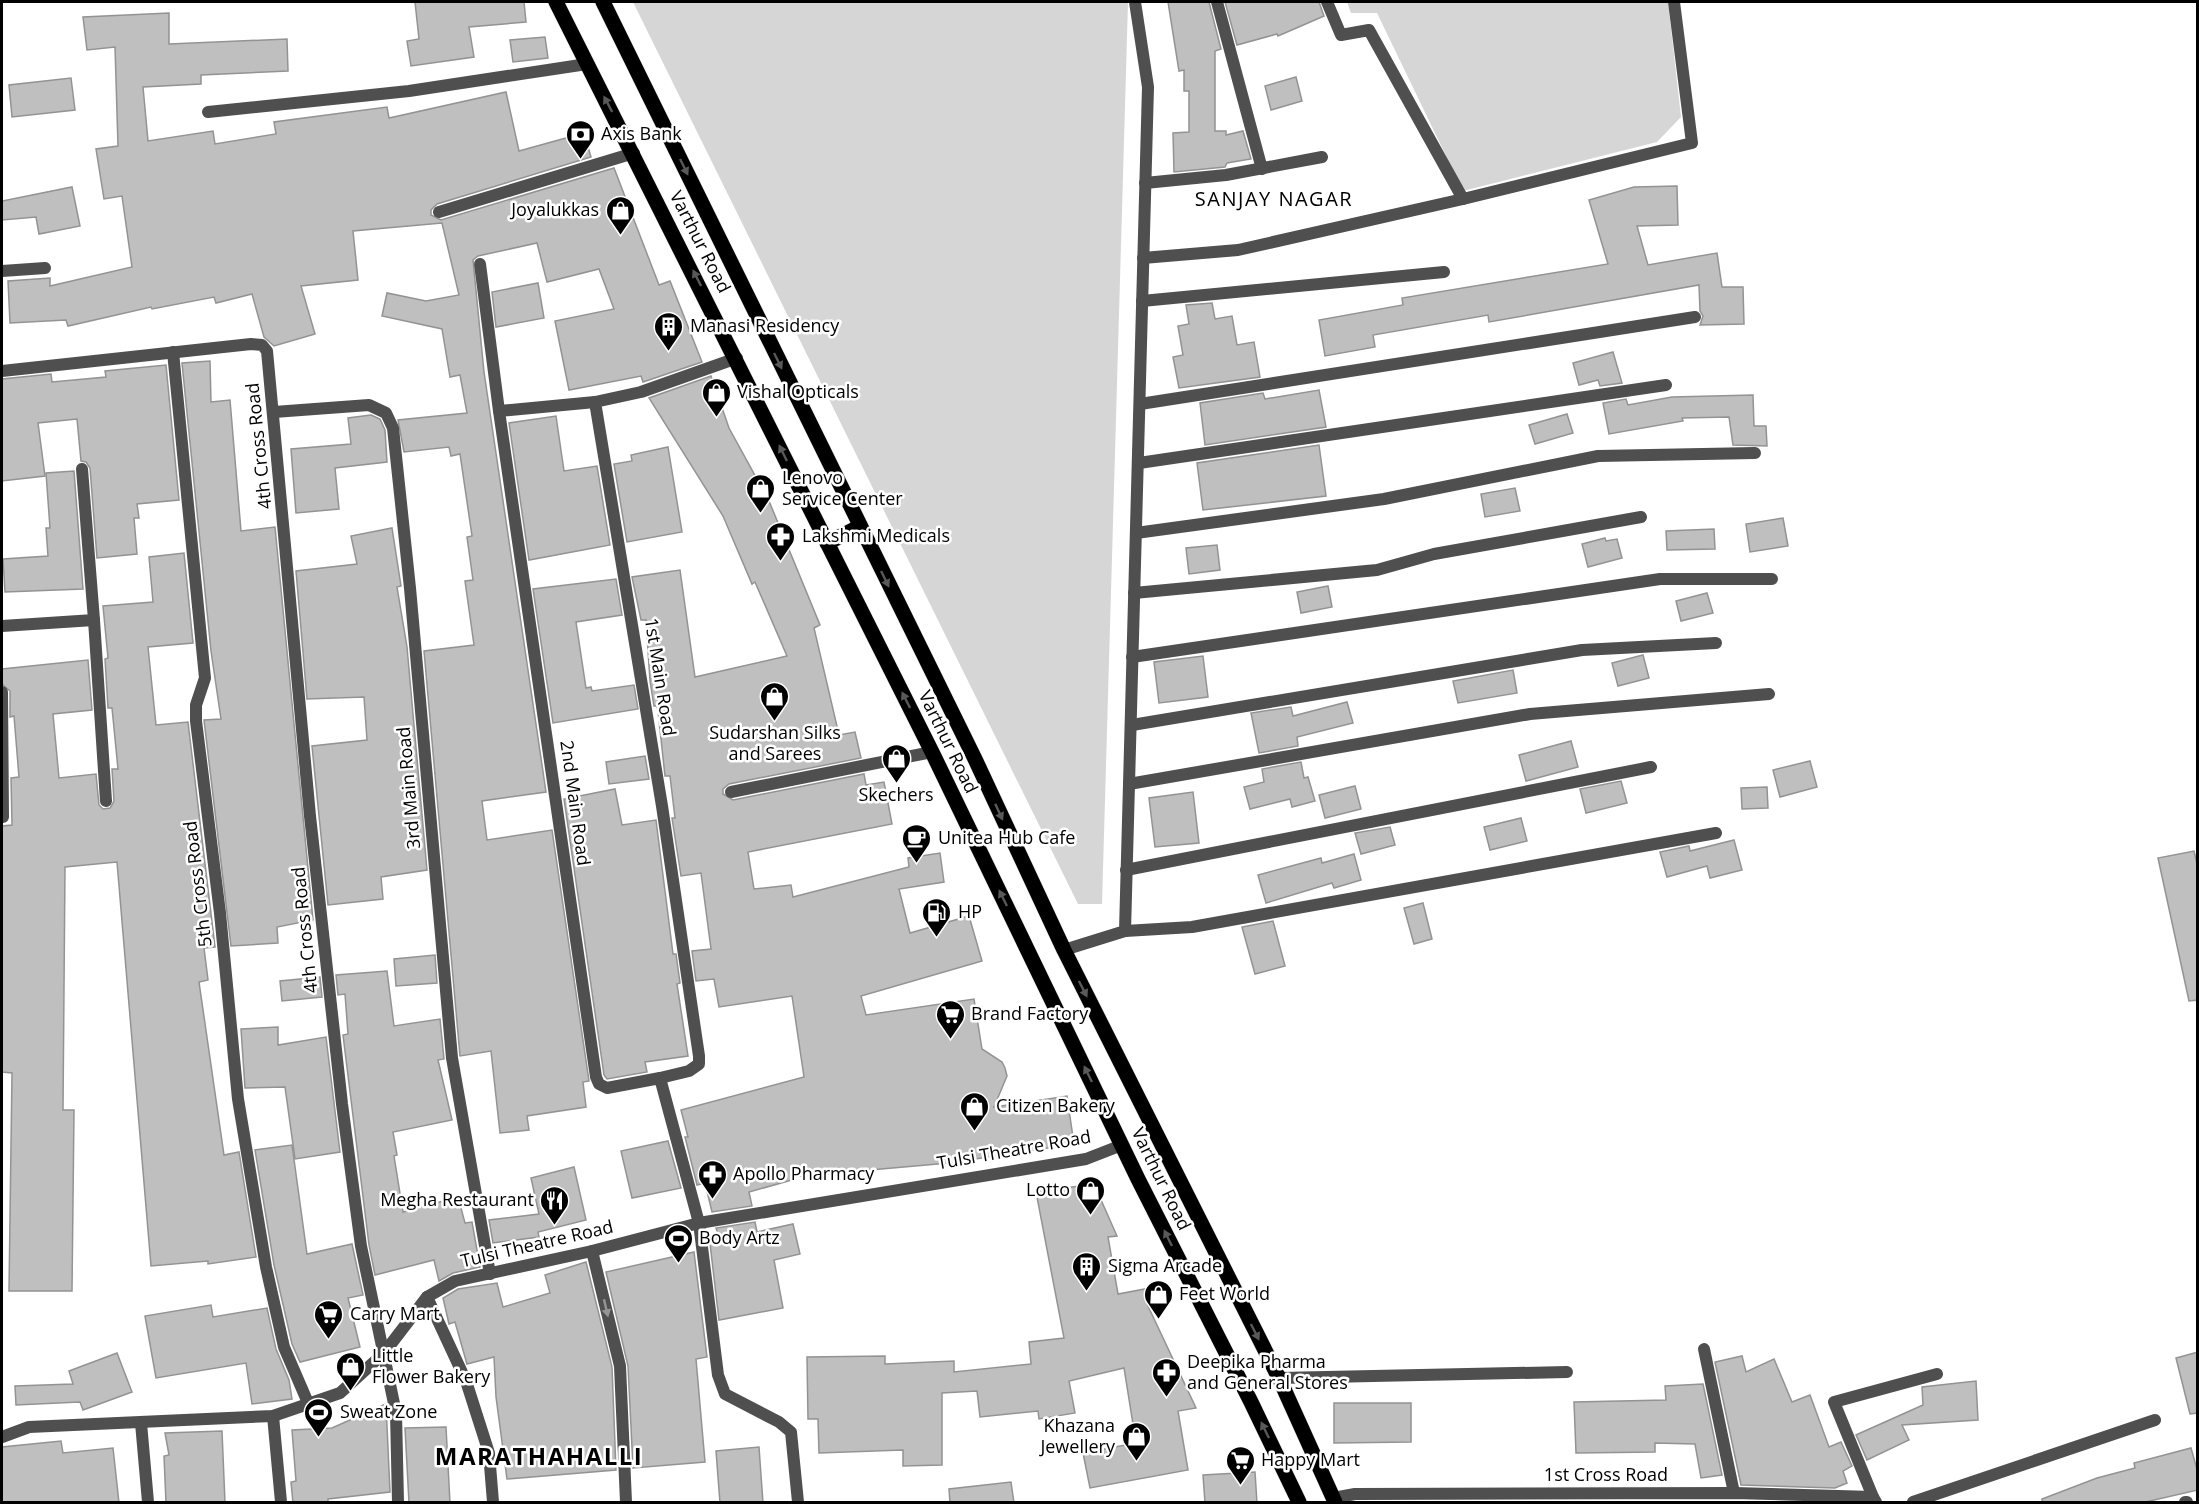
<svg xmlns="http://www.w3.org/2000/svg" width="2199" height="1504" font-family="'Open Sans',sans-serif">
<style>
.green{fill:#d6d6d6}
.building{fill:#bfbfbf;stroke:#939393;stroke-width:1.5}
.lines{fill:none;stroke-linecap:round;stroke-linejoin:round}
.primary-casing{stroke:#dbdbdb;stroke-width:16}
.minor{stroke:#4f4f4f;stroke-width:12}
.tertiary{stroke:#4f4f4f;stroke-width:12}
.primary{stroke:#000;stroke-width:15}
.oneway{fill:#595959}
.oneway2{fill:#959595}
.labels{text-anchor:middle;stroke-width:5;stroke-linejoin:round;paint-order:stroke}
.poi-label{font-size:18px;fill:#000;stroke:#fff;text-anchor:start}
.street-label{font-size:18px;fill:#000;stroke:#fff}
.neighbourhood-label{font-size:20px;letter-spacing:1.5px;fill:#000;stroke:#fff}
.district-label{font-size:24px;font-weight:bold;letter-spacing:1.5px;fill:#000;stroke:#fff}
</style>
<rect width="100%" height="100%" fill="#fff"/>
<g class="green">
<polygon points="633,2 1128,2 1102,904 1078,904"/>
<polygon points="1347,2 1668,2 1681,117 1657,142 1463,191 1377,13 1351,13"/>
</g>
<g class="building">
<polygon points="415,2 524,2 526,22 469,27 474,57 411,66 407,41 419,39"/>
<polygon points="1168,2 1209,2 1221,49 1215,51 1215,131 1226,131 1226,135 1243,131 1251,159 1227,163 1225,167 1174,172 1173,133 1189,132 1189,91 1184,91 1184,70 1179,71"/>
<polygon points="1225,2 1319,2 1324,16 1278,36 1277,34 1237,45"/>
<polygon points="169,13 169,44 287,39 288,71 201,75 201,84 143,87 148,141 213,131 215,144 276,134 274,122 387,107 389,118 506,92 519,151 584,133 591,157 437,204 431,210 431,215 441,220 614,168 659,285 670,281 702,362 643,382 641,376 569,390 555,321 614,309 599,269 547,282 537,243 478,256 473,260 484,372 546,792 482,801 487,840 552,830 589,1081 583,1082 586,1107 527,1116 529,1130 500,1133 491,1051 460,1056 424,651 474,645 465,581 473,580 467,537 472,536 460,454 451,456 449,447 404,452 398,420 467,413 460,375 450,377 442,329 382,316 387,293 426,301 459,295 442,223 353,231 358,280 301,286 315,334 274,346 264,337 252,294 216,303 214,297 152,309 151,307 68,326 66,320 10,323 8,281 50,278 50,286 132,267 122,196 104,199 96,149 118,146 115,47 87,50 83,17"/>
<polygon points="545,37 548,58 513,62 510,40"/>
<polygon points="1296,77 1302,101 1271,110 1265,86"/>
<polygon points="71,78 75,110 12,117 9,85"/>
<polygon points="1677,186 1678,225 1637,226 1648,265 1717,253 1722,287 1743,287 1744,324 1700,325 1703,316 1700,311 1699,285 1489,322 1488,315 1373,335 1375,347 1325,356 1319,320 1403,305 1402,298 1608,264 1589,200 1634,187"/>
<polygon points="72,187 80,226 39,234 36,217 2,220 2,201"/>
<polygon points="538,283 544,318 496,327 492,292"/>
<polygon points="1212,303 1215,319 1232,316 1237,345 1254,342 1260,377 1179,388 1173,357 1183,355 1178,326 1189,324 1186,305"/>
<polygon points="1613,352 1622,383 1600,386 1598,380 1579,385 1573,363"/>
<polygon points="210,361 211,402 230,400 241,531 275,527 313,920 277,927 278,943 231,946 204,720 221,719 211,651 182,363"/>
<polygon points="166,365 179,500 137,504 139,518 134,518 137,554 97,558 90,468 86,462 81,461 77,419 38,423 45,476 2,481 2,379 51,374 52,382 106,377 105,371"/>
<polygon points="711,376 729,428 769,501 820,625 814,628 839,735 855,732 861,758 729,784 723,789 723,794 733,800 864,774 866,785 884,782 892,824 748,852 754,889 791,885 793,897 909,867 908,858 940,853 944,882 899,889 910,933 969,916 982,961 861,996 866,1015 974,999 982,1049 1002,1062 1005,1068 1007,1076 994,1107 1067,1096 1074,1144 949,1163 791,1177 792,1180 749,1192 752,1206 712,1212 705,1183 697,1185 685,1137 688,1137 681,1110 804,1077 792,996 719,1007 714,979 696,981 692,951 711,949 701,873 681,876 672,818 675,818 670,776 665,776 658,711 657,706 654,706 650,681 646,620 641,620 632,577 680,570 695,677 787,656 755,582 752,584 723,516 649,398"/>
<polygon points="1319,390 1326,427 1205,445 1200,403 1263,393 1265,399"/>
<polygon points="1753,395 1754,426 1766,426 1767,446 1733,445 1729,417 1682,418 1683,421 1609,434 1603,403 1626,399 1628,405 1672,397"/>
<polygon points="1567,414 1573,433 1535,444 1529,425"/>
<polygon points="371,415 380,419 385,430 387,462 335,468 339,509 296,513 291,449 351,444 348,418"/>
<polygon points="556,416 564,471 597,466 610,545 529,560 509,423"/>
<polygon points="1319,445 1326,496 1203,510 1197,463"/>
<polygon points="668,447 682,532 627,542 614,464 632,461 631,455"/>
<polygon points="74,471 83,589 5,592 3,559 48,556 46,528 50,528 46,473"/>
<polygon points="1515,488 1520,511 1485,517 1481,494"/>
<polygon points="1783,518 1788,546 1750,552 1746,524"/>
<polygon points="392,528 401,586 397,587 407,647 427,870 381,877 383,899 328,905 312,746 367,740 364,697 307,699 296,571 357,564 351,536"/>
<polygon points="1714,529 1715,549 1667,550 1666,531"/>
<polygon points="1605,538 1606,541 1617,539 1622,558 1588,567 1582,544"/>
<polygon points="1217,545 1220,570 1189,574 1186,548"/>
<polygon points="184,553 193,643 148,647 156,725 188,722 215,947 204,948 208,980 199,982 224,1155 239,1152 256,1257 208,1264 208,1261 151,1266 117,862 65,867 63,1110 74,1110 72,1291 9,1291 12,1073 2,1072 2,826 12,825 11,778 19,777 14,716 10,717 10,691 2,684 2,669 88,660 92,710 53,714 59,778 96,774 99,805 103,809 110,808 114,801 112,769 118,769 112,708 108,708 105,659 108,658 103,606 153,602 149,557"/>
<polygon points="616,579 622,615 576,622 586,688 591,687 592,691 634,685 638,709 553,723 533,589"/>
<polygon points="1328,586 1332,607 1301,613 1297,592"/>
<polygon points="1707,593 1713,613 1681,621 1676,601"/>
<polygon points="1643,655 1649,678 1618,686 1612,663"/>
<polygon points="1203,656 1208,697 1159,703 1154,662"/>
<polygon points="1513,670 1517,693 1458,703 1453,681"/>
<polygon points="1347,702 1353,723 1297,737 1298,746 1259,753 1251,713 1291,707 1293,716"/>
<polygon points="1571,741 1578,767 1526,781 1519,755"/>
<polygon points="645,756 649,779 609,784 606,762"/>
<polygon points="1810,761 1817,787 1780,797 1773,770"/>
<polygon points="1301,762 1304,778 1308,777 1315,801 1292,807 1290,799 1250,809 1244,787 1264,782 1262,769"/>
<polygon points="1621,781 1627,803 1586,813 1580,789"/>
<polygon points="1355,786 1361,809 1325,818 1319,795"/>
<polygon points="1767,787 1768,808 1742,809 1741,788"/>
<polygon points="615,789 622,825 656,820 673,954 676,954 680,983 677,984 688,1056 645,1062 647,1072 607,1079 604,1075 564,799"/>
<polygon points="1193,792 1199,843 1155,847 1149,798"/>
<polygon points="1521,818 1527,841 1490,850 1484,827"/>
<polygon points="1390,827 1395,845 1361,854 1355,833"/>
<polygon points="1734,840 1742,870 1710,878 1707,866 1667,877 1660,852 1689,846 1690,851"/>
<polygon points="2194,851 2198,868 2198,1000 2189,1001 2158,858"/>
<polygon points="1354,854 1361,880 1334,888 1332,883 1266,903 1258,875 1321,858 1322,863"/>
<polygon points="1423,903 1432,939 1414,944 1404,908"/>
<polygon points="1273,921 1285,966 1255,974 1242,927"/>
<polygon points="435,955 437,983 396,986 394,959"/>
<polygon points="387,971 394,1026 440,1019 444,1059 438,1060 452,1120 393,1132 397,1155 394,1156 403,1212 458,1197 465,1223 472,1222 480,1267 453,1273 439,1281 434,1260 375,1275 369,1245 343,1035 348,1034 345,994 338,995 336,975"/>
<polygon points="320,977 322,997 282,1001 280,981"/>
<polygon points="278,1027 278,1045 326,1037 340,1152 295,1159 285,1087 245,1088 241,1029"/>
<polygon points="668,1141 681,1188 632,1198 621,1151"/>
<polygon points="292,1145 307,1254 352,1244 363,1295 348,1298 360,1347 300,1362 292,1344 274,1265 255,1150"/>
<polygon points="574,1167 586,1220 538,1232 539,1237 493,1243 489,1220 539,1214 531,1178"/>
<polygon points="1094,1184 1117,1236 1108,1237 1118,1294 1145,1289 1148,1306 1196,1408 1178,1411 1188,1470 1090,1488 1083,1453 1136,1443 1124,1368 1069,1381 1075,1413 1039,1419 1038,1411 980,1417 977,1391 942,1393 942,1465 903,1466 903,1450 819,1453 818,1419 808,1419 807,1357 885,1356 885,1364 954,1361 954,1372 1031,1364 1029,1342 1064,1338 1036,1192"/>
<polygon points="755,1222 757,1232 793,1224 800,1254 774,1260 783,1308 719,1320 709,1235 718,1234 716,1228"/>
<polygon points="694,1252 707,1357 696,1359 705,1462 633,1468 628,1366 606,1272"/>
<polygon points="586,1262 612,1367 616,1470 507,1479 496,1397 494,1357 467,1364 455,1322 449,1324 443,1298 458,1289 497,1283 503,1307 550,1293 545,1275"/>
<polygon points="211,1305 213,1317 267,1308 276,1349 289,1380 292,1399 252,1404 246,1363 156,1378 145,1316"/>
<polygon points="2198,1352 2198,1413 2190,1414 2176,1358"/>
<polygon points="117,1353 132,1392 83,1410 80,1402 16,1405 15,1386 73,1384 69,1371"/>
<polygon points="1742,1356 1746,1372 1774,1359 1792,1402 1810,1395 1829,1447 1841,1442 1852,1466 1843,1471 1847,1483 1835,1488 1741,1485 1715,1362"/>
<polygon points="1976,1381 1978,1420 1902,1425 1909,1440 1867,1460 1856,1435 1923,1405 1922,1387"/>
<polygon points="1703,1384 1722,1475 1701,1478 1695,1444 1655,1443 1655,1452 1576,1453 1574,1402 1666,1400 1665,1386"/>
<polygon points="1334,1403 1411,1403 1411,1442 1334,1443"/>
<polygon points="386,1404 390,1492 328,1499 328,1503 293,1503 291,1482 296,1481 292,1430 332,1428"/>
<polygon points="446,1427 450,1503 409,1503 405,1428"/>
<polygon points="222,1431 225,1503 166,1503 164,1456 169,1455 165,1433"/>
<polygon points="61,1441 63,1453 113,1448 119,1503 2,1503 2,1447"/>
<polygon points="759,1447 763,1503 720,1503 716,1451"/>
<polygon points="2191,1448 2198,1473 2198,1490 2141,1503 2042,1503 2042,1499 2097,1478 2135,1468 2134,1463"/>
<polygon points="1255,1472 1257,1503 1205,1503 1203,1475"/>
<polygon points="1011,1482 1014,1503 950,1503 949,1489"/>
</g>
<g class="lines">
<defs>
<g id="primary">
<polyline points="556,2 932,752 1138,1179 1251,1402 1299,1502"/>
<polyline points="603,2 975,759 1064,950 1279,1378 1335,1502"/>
<polyline points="827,543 859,527"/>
</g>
</defs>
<use href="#primary" class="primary-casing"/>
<g class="minor">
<polyline points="1217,2 1262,169"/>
<polyline points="1327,2 1341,35 1369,30 1463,199 1692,143 1674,2"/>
<polyline points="208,112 409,91 587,64"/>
<polyline points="1145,183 1226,175 1322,157"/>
<polyline points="439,212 634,153"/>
<polyline points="1143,258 1238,250 1463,199"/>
<polyline points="480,264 499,411"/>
<polyline points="2,271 45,268"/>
<polyline points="1142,301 1444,272"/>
<polyline points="173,352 205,678 196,705 196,721 220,913 238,1099 266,1267 284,1347 309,1405"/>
<polyline points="2,371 251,344 262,345 267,351 310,816 342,1104 361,1246 396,1413 398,1502"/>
<polyline points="595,402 499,411 596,1077 599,1084 607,1088 660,1078 699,1223 718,1375 725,1394 779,1422 791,1432 798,1502"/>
<polyline points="1140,404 1695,317"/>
<polyline points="274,412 369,405 386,413 393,428 410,588 452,1058 490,1274"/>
<polyline points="1139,463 1666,385"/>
<polyline points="1136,533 1384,499 1598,456 1755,453"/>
<polyline points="1134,593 1377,570 1434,554 1641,517"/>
<polyline points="94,620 106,801"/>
<polyline points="2,626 94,620 82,469"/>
<polyline points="1132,657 1660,579 1772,579"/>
<polyline points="2,692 3,817"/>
<polyline points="1132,725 1582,650 1716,643"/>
<polyline points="1129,784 1530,714 1769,694"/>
<polyline points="731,792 932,752"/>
<polyline points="1126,870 1651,767"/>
<polyline points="1125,931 1192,927 1716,833"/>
<polyline points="1064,950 1125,931 1148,87 1135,2"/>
<polyline points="660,1078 689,1071 699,1064 699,1056 662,806 595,402 641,392 737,358"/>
<polyline points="592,1251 620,1366 626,1502"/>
<polyline points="427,1297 466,1381 489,1453 493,1502"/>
<polyline points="1704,1349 1734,1493"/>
<polyline points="1279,1378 1567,1372"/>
<polyline points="273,1416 281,1502"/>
<polyline points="141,1423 148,1502"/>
<polyline points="1873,1497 1834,1402 1937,1374"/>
<polyline points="1333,1498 1355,1494 1734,1493 1873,1497 1876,1502"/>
<polyline points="1913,1502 2155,1420"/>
<polyline points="2185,1502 2187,1502"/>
</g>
<polyline class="tertiary" points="2,1437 29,1427 273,1416 340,1393 384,1353 427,1297 455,1281 592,1251 699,1223 1086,1159 1122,1145"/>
<use href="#primary" class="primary"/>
</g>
<defs><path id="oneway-solid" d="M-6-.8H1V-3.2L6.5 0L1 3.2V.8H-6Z" transform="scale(1.5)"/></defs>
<g class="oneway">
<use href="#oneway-solid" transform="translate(608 104) rotate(-118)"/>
<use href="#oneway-solid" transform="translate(684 167) rotate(64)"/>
<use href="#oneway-solid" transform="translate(697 278) rotate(-117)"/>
<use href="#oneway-solid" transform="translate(778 361) rotate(64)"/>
<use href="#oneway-solid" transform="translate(783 453) rotate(-116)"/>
<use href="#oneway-solid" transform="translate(885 579) rotate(64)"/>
<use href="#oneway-solid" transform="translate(906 700) rotate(-117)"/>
<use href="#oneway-solid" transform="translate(999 812) rotate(65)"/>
<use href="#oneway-solid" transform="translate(1003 898) rotate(-116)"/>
<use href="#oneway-solid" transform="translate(1083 989) rotate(63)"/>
<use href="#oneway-solid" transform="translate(1088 1074) rotate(-116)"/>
<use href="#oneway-solid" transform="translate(1168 1238) rotate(-116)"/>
<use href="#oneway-solid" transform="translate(1255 1332) rotate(63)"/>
<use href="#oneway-solid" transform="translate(1265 1430) rotate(-116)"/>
</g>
<use class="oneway2" href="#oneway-solid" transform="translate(606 1308) rotate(77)"/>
<defs>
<symbol id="bank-pin" viewBox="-11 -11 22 30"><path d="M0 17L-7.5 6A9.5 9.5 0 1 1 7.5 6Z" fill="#000" stroke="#fff"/><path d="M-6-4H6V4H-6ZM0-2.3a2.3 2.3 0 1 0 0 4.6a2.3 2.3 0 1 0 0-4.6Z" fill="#fff"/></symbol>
<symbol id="shop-pin" viewBox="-11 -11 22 30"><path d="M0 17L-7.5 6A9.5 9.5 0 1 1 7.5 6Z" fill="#000" stroke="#fff"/><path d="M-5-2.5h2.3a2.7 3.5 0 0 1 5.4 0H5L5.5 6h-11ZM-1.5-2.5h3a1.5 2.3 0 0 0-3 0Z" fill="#fff"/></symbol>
<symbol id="building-pin" viewBox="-11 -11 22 30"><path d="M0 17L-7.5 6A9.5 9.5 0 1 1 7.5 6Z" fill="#000" stroke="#fff"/><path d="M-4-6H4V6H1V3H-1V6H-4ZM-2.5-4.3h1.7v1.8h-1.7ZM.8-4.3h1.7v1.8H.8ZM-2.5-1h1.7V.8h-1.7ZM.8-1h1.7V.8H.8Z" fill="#fff"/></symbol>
<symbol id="pharmacy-pin" viewBox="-11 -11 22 30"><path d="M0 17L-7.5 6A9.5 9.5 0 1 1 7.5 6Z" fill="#000" stroke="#fff"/><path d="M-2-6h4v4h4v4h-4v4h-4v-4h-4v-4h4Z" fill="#fff"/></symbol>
<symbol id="cafe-pin" viewBox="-11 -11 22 30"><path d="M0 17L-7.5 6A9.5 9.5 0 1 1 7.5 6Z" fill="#000" stroke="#fff"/><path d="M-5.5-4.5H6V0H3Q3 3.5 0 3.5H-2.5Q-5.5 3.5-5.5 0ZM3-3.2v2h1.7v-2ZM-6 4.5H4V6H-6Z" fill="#fff"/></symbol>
<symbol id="fuel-pin" viewBox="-11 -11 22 30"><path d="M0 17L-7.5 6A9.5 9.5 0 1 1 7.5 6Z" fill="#000" stroke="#fff"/><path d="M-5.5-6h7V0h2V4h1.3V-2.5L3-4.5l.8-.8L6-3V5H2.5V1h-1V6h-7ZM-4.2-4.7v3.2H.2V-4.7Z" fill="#fff"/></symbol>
<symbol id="supermarket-pin" viewBox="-11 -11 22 30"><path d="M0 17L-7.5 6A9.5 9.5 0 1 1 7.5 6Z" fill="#000" stroke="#fff"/><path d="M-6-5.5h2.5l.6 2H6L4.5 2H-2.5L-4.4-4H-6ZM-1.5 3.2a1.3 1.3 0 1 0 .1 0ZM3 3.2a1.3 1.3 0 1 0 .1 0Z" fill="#fff"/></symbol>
<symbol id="restaurant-pin" viewBox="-11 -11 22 30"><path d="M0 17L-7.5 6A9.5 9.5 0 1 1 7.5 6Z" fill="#000" stroke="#fff"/><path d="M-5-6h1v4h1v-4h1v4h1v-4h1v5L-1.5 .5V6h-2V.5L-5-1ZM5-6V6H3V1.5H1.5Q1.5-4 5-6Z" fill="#fff"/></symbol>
<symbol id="stadium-pin" viewBox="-11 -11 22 30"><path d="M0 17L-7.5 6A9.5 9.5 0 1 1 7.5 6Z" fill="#000" stroke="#fff"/><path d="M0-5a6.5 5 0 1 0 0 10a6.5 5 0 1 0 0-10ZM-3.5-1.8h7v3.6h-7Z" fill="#fff"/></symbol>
</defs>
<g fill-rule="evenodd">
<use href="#bank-pin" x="564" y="118" width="33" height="45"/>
<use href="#shop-pin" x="604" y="194" width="33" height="45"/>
<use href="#building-pin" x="652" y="310" width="33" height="45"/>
<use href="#shop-pin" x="700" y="376" width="33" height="45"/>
<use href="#shop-pin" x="744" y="472" width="33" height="45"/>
<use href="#pharmacy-pin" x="764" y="520" width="33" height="45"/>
<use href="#shop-pin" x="758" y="680" width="33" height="45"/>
<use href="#shop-pin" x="880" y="742" width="33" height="45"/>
<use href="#cafe-pin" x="900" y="822" width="33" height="45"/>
<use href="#fuel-pin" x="920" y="896" width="33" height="45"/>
<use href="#supermarket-pin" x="934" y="998" width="33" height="45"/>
<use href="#shop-pin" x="958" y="1090" width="33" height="45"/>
<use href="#pharmacy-pin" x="696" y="1158" width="33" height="45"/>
<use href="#shop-pin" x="1074" y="1174" width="33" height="45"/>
<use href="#restaurant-pin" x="538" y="1184" width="33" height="45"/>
<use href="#stadium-pin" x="662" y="1222" width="33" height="45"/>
<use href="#building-pin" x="1070" y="1250" width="33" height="45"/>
<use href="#shop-pin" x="1142" y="1278" width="33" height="45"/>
<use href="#supermarket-pin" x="312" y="1298" width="33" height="45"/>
<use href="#shop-pin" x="334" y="1350" width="33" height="45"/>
<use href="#pharmacy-pin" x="1150" y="1356" width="33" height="45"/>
<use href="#stadium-pin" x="302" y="1396" width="33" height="45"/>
<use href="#shop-pin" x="1120" y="1420" width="33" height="45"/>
<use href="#supermarket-pin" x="1224" y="1444" width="33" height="45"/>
</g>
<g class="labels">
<g class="poi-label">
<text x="601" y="140">Axis Bank</text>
<text x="599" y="216" text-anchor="end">Joyalukkas</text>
<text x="690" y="332">Manasi Residency</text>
<text x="737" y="398">Vishal Opticals</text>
<text x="782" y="484">Lenovo<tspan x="782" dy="21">Service Center</tspan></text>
<text x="802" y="542">Lakshmi Medicals</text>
<text x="775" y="739" text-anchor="middle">Sudarshan Silks<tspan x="775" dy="21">and Sarees</tspan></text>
<text x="896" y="801" text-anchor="middle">Skechers</text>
<text x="938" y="844">Unitea Hub Cafe</text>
<text x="958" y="918">HP</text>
<text x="971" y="1020">Brand Factory</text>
<text x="996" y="1112">Citizen Bakery</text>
<text x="733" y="1180">Apollo Pharmacy</text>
<text x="1070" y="1196" text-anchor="end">Lotto</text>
<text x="534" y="1206" text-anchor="end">Megha Restaurant</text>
<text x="699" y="1244">Body Artz</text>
<text x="1108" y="1272">Sigma Arcade</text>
<text x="1179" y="1300">Feet World</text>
<text x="350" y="1320">Carry Mart</text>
<text x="372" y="1362">Little<tspan x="372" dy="21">Flower Bakery</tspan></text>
<text x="1187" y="1368">Deepika Pharma<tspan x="1187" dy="21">and General Stores</tspan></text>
<text x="340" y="1418">Sweat Zone</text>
<text x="1115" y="1432" text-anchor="end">Khazana<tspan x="1115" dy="21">Jewellery</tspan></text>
<text x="1261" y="1466">Happy Mart</text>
</g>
<g class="street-label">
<text transform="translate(700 242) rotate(63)" y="6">Varthur Road</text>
<text transform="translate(259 446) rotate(-96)" y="6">4th Cross Road</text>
<text transform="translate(660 677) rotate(81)" y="6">1st Main Road</text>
<text transform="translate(948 742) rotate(64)" y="6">Varthur Road</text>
<text transform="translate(409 788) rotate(-95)" y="6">3rd Main Road</text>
<text transform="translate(575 803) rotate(82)" y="6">2nd Main Road</text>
<text transform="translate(198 884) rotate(-97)" y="6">5th Cross Road</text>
<text transform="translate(305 930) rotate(-96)" y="6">4th Cross Road</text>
<text transform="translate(1014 1150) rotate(-10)" y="6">Tulsi Theatre Road</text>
<text transform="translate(1161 1179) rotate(64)" y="6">Varthur Road</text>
<text transform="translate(537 1244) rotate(-13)" y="6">Tulsi Theatre Road</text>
<text x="1606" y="1481">1st Cross Road</text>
</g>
<g class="neighbourhood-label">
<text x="1274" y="206">SANJAY NAGAR</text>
</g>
<g class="district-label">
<text x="539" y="1465">MARATHAHALLI</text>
</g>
</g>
<rect width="2199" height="1504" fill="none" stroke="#000000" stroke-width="6"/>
</svg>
